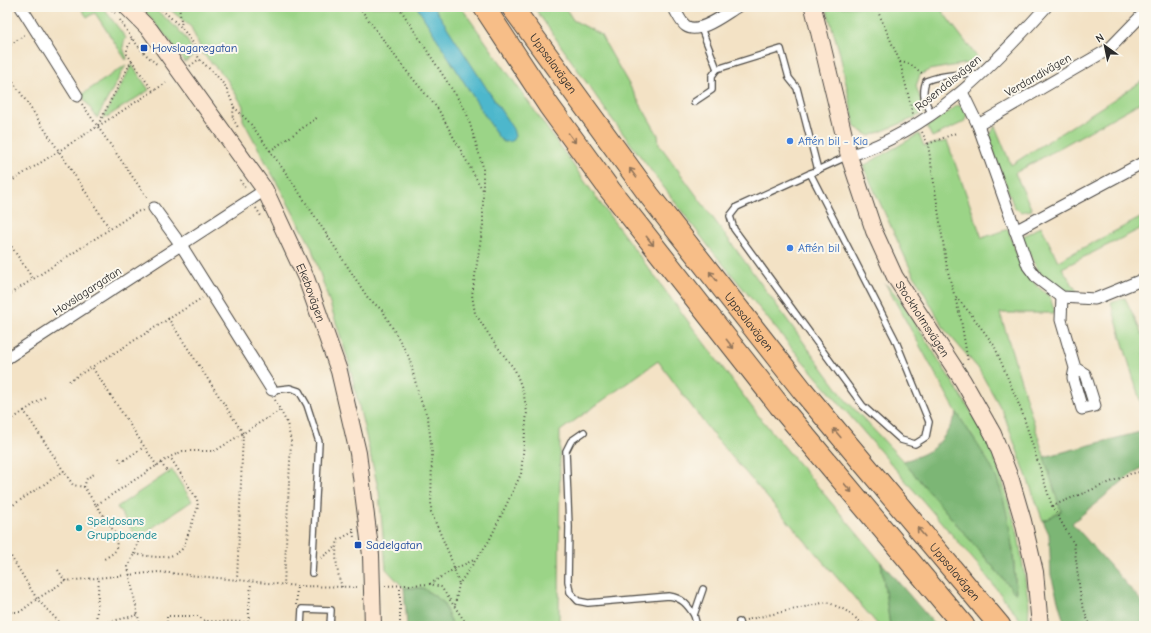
<svg xmlns="http://www.w3.org/2000/svg" width="1151" height="633" font-family="'Comic Neue',sans-serif">
<style>
.green{fill:#9bd487;stroke:#638059}
.forest{fill:#7cb674;stroke:#547050}
.water{fill:#4eb7cc;stroke:#3c717c}
.lines{fill:none;stroke-linecap:round;stroke-linejoin:round}
.lane-casing{stroke:#494642;stroke-width:8}
.street-casing{stroke:#494642;stroke-width:13}
.secondary-casing{stroke:#494642;stroke-width:18}
.highway-casing{stroke:#494642;stroke-width:23}
.path{stroke:#494642;stroke-width:2;stroke-dasharray:1 3;stroke-linecap:butt}
.lane{stroke:#fff;stroke-width:5.5}
.street{stroke:#fff;stroke-width:11}
.secondary{stroke:#fce5cf;stroke-width:16}
.highway{stroke:#f7be88;stroke-width:21}
.oneway{stroke:#91745a}
.transit-dot{fill:#1a4fb4;stroke:#fbf7ec;stroke-width:1.5}
.shop-dot{fill:#3f7fe0;stroke:#fbf7ec;stroke-width:1.5}
.culture-dot{fill:#0f9aa8;stroke:#fbf7ec;stroke-width:1.5}
.labels{text-anchor:middle;stroke-width:4;stroke-linejoin:round;paint-order:stroke}
.transit-label{font-size:12px;fill:#164399;stroke:#fbf7ec;text-anchor:start}
.street-label{font-size:12px;fill:#2b2b2b;stroke:#fbf7ec}
.shop-label{font-size:12px;fill:#366cbe;stroke:#fbf7ec;text-anchor:start}
.culture-label{font-size:12px;fill:#0d838f;stroke:#fbf7ec;text-anchor:start}
</style>
<rect width="100%" height="100%" fill="#fbf7ec"/>
<filter id="ink" filterUnits="userSpaceOnUse"><feTurbulence type="fractalNoise" baseFrequency=".025" numOctaves="2"/><feDisplacementMap in="SourceGraphic" scale="8" xChannelSelector="R" yChannelSelector="G"/><feConvolveMatrix kernelMatrix="1 2 1 2 8 2 1 2 1" color-interpolation-filters="sRGB"/></filter>
<filter id="wash" filterUnits="userSpaceOnUse"><feTurbulence type="fractalNoise" baseFrequency=".012" numOctaves="4" result="noise"/><feDisplacementMap in="SourceGraphic" scale="16" xChannelSelector="R" yChannelSelector="G"/><feGaussianBlur stdDeviation="0.9" result="paint"/><feColorMatrix in="noise" values="0 0 0 0 0 0 0 0 0 0 0 0 0 0 0 0 0 1.4 0 .05"/><feComposite in="paint" operator="in"/></filter>
<g filter="url(#wash)">
<rect width="100%" height="100%" fill="#f3e2c5"/>
<g class="green">
<path d="M80 7H102L104 9 126 38C121 46 124 51 127 58L126 60 95 13 87 17Z"/>
<path d="M141 7H153C168 21 188 34 194 55L185 62 169 40Z"/>
<polygon points="167,7 461,7 603,207 757,414 881,562 890,626 879,626 713,435 658,361 560,431 559,626 453,626 443,602 423,588 404,588 386,569 379,492 348,359 311,246 243,120 243,106 226,78 203,54 191,27"/>
<polygon points="534,7 565,7 573,20 600,34 658,135 659,144 845,399 903,461 1016,594 1013,549 989,464 957,413 885,283 900,299 972,413 989,445 1000,473 1018,534 1029,604 1028,626 1025,626 978,565 801,359 709,247 609,115"/>
<polygon points="826,7 939,7 980,61 929,70 920,75 916,86 925,112 912,119 870,136 855,127 840,54"/>
<polygon points="126,65 97,118 81,95"/>
<polygon points="132,65 149,90 102,120"/>
<polygon points="1144,80 1144,100 1141,102 1015,173 1032,210 1021,212 1014,207 991,145 990,135 995,126 1011,165"/>
<polygon points="958,105 964,109 967,115 964,122 932,137 927,127"/>
<polygon points="919,134 924,146 947,141 982,238 1008,229 1021,266 1036,285 1050,297 1055,313 1000,313 1061,511 1043,521 1003,412 978,368 945,330 911,270 863,166"/>
<path d="M1144 216V227L1062 268 1078 293C1040 286 1037 269 1022 237L1041 226 1058 261Z"/>
<polygon points="1125,298 1144,338 1144,414 1111,303"/>
<polygon points="172,470 192,501 137,538 117,507"/>
</g>
<g class="forest">
<path d="M957 413C968 430 979 446 989 463 1010 500 1013 552 1016 594L903 461C935 453 943 442 957 413Z"/>
<polygon points="1144,431 1144,466 1123,481 1072,523 1144,604 1144,626 1065,626 1051,575 1049,534 1043,521 1061,511 1044,457"/>
<polygon points="881,562 936,626 890,626"/>
<polygon points="404,588 423,588 443,602 453,626 407,626"/>
</g>
<polygon class="water" points="417,7 434,7 513,129 515,136 512,141 504,142 499,138"/>
</g>
<g filter="url(#ink)">
<g class="lines">
<defs>
<g id="lane">
<polyline points="701,28 717,69 781,49 789,78 797,88 818,170"/>
<polyline points="694,102 712,90 712,76 717,69"/>
<path d="M932 114C925 102 921 95 926 81 944 74 960 74 978 74"/>
<polyline points="810,173 895,339 929,422 926,437 915,444 901,440 863,406 734,229 730,216 737,207 848,156"/>
<polyline points="272,390 290,388 299,391 307,405 319,442 312,573"/>
<path d="M584 432 571 441 566 451 569 527 568 581 570 592 578 601 588 603 669 596C682 598 687 604 694 615"/>
<polyline points="739,622 740,626"/>
<polyline points="301,626 302,609 331,610 330,626"/>
<polyline points="697,626 694,615 703,589"/>
</g>
<g id="street">
<polyline points="21,7 77,96"/>
<path d="M673 7C677 12 680 22 686 26 699 35 725 14 737 7"/>
<polyline points="962,92 978,125 1028,266 1037,278 1062,297 1095,299 1144,279"/>
<polyline points="978,125 1109,49 1144,13"/>
<path d="M849 156C932 129 989 70 1046 7"/>
<polyline points="154,208 181,245 272,390"/>
<polyline points="1015,231 1144,162"/>
<polyline points="1062,297 1061,320 1075,368 1073,378 1082,409 1095,406 1085,374 1075,368"/>
<polyline points="7,358 265,190"/>
</g>
<g id="secondary">
<path id="s1" d="M127 7 150 30 265 190 306 278 339 371 358 453 371 555 373 626"/>
<path id="s2" d="M813 7 849 156 874 231 895 277 963 381 993 434 1011 480 1023 521 1035 572 1040 626"/>
</g>
<g id="highway">
<polyline points="484,7 549,106 610,190 779,405 964,626"/>
<path id="s3" d="M512 7 649 195 803 391 1000 626"/>
</g>
</defs>
<use href="#lane" class="lane-casing"/>
<use href="#street" class="street-casing"/>
<use href="#secondary" class="secondary-casing"/>
<use href="#highway" class="highway-casing"/>
<g class="path">
<polyline points="109,7 115,13"/>
<polyline points="159,7 182,28 193,43 199,59 216,75 226,87 234,107 232,120"/>
<polyline points="179,7 182,27"/>
<polyline points="359,7 404,68 438,109 482,189"/>
<polyline points="399,7 466,111 483,167 483,225 472,295 475,313 493,341 515,370 523,391 527,412 521,474 489,541 459,584 455,605"/>
<polyline points="876,7 900,62 913,114"/>
<path d="M120 20C130 37 142 53 158 65"/>
<polyline points="132,39 127,49 127,54 153,91"/>
<polyline points="7,47 26,34"/>
<polyline points="900,62 910,64 923,74"/>
<polyline points="190,66 199,59"/>
<polyline points="7,72 110,229"/>
<polyline points="82,104 148,199"/>
<polyline points="234,107 250,123 293,183 368,298 383,311 409,357 419,396 428,418 432,452 431,512 450,556 459,584"/>
<polyline points="233,119 239,129"/>
<polyline points="98,125 132,60"/>
<polyline points="922,132 928,144 947,268 961,320 968,362"/>
<polyline points="928,144 956,133"/>
<polyline points="270,151 318,117"/>
<polyline points="240,180 246,190"/>
<polyline points="7,184 166,83"/>
<polyline points="256,208 261,216"/>
<polyline points="7,240 33,279"/>
<polyline points="7,296 136,212 144,210"/>
<polyline points="956,297 970,313 994,345 1022,412 1052,506 1074,544 1081,600 1088,621 1092,626"/>
<polyline points="168,318 243,433 237,580"/>
<polyline points="69,381 92,367"/>
<polyline points="275,400 287,423 291,441 284,585"/>
<polyline points="24,411 45,397"/>
<polyline points="7,423 24,411 73,485 84,487 96,505 170,457 183,451 215,451 280,410"/>
<polyline points="119,458 121,462 144,447"/>
<polyline points="161,463 168,473"/>
<polyline points="157,466 92,367 202,298"/>
<polyline points="84,487 87,478 96,473"/>
<polyline points="1144,490 1144,489"/>
<path d="M96 505C104 517 122 536 115 551 113 554 106 558 102 560"/>
<polyline points="1052,506 1130,474 1144,471"/>
<polyline points="7,509 64,471"/>
<polyline points="353,528 354,538"/>
<polyline points="7,550 37,599 60,623 96,625 138,615"/>
<polyline points="134,554 140,536"/>
<polyline points="321,558 336,547"/>
<polyline points="58,570 65,581"/>
<polyline points="430,584 454,569 474,560"/>
<polyline points="385,586 430,584 441,587 468,626"/>
<path d="M342 587C337 573 334 554 338 540L353 532"/>
<polyline points="296,605 297,586"/>
<polyline points="7,612 20,612 37,599 65,581 159,572 297,586 357,587"/>
<polyline points="746,620 827,602 845,610 866,626"/>
<polyline points="96,625 99,578"/>
<path d="M140 626 128 567 134 554C150 556 171 562 183 548L198 507 197 499 170 457"/>
<polyline points="167,626 167,616 198,616 205,621 248,622"/>
<polyline points="205,626 205,621"/>
<polyline points="248,626 251,582"/>
<polyline points="400,626 400,586"/>
</g>
<use href="#lane" class="lane"/>
<use href="#street" class="street"/>
<use href="#secondary" class="secondary"/>
<use href="#highway" class="highway"/>
</g>
<defs><path id="oneway-shaft" d="M-6 0H5M1.5-3L5.5 0L1.5 3" fill="none" stroke-width="1.6" stroke-linecap="round" stroke-linejoin="round"/></defs>
<g class="oneway">
<use href="#oneway-shaft" transform="translate(572 138) rotate(54)"/>
<use href="#oneway-shaft" transform="translate(633 173) rotate(-126)"/>
<use href="#oneway-shaft" transform="translate(650 241) rotate(52)"/>
<use href="#oneway-shaft" transform="translate(713 276) rotate(-128)"/>
<use href="#oneway-shaft" transform="translate(730 344) rotate(52)"/>
<use href="#oneway-shaft" transform="translate(837 433) rotate(-130)"/>
<use href="#oneway-shaft" transform="translate(848 488) rotate(50)"/>
<use href="#oneway-shaft" transform="translate(921 532) rotate(-130)"/>
</g>
</g>
<g class="transit-dot">
<rect x="140" y="44" width="8" height="8" rx="2"/>
<rect x="354" y="541" width="8" height="8" rx="2"/>
</g>
<g class="shop-dot">
<circle cx="790" cy="141" r="4"/>
<circle cx="790" cy="248" r="4"/>
</g>
<circle class="culture-dot" cx="79" cy="528" r="4"/>
<g class="labels">
<g class="transit-label">
<text x="152" y="52">Hovslagaregatan</text>
<text x="366" y="549">Sadelgatan</text>
</g>
<g class="street-label">
<text dy="4" stroke="none"><textPath href="#s3" startOffset="70">Uppsalavägen</textPath></text>
<text transform="translate(1038 75) rotate(-30)" y="4">Verdandivägen</text>
<text transform="translate(948 83) rotate(-39)" y="4">Rosendalsvägen</text>
<text transform="translate(87 291) rotate(-33)" y="4">Hovslagargatan</text>
<text dy="4" stroke="none"><textPath href="#s1" startOffset="342">Ekebovägen</textPath></text>
<text dy="4" stroke="none"><textPath href="#s2" startOffset="333">Stockholmsvägen</textPath></text>
<text dy="4" stroke="none"><textPath href="#s3" startOffset="394">Uppsalavägen</textPath></text>
<text dy="4" stroke="none"><textPath href="#s3" startOffset="718">Uppsalavägen</textPath></text>
</g>
<g class="shop-label">
<text x="798" y="145">Aftén bil - Kia</text>
<text x="798" y="252">Aftén bil</text>
</g>
<g class="culture-label">
<text x="87" y="525">Speldosans<tspan x="87" dy="14">Gruppboende</tspan></text>
</g>
</g>
<rect width="1151" height="633" fill="none" stroke="#fbf7ec" stroke-width="24"/>
<g transform="translate(1105 46) rotate(327)" stroke="#fbf7ec" stroke-width="3" paint-order="stroke">
<path d="M0-3L7 15L0 10L-7 15Z" fill="#2b2b2b"/>
<text y="-6" font-size="11" font-weight="bold" text-anchor="middle" fill="#2b2b2b">N</text>
</g>
</svg>
